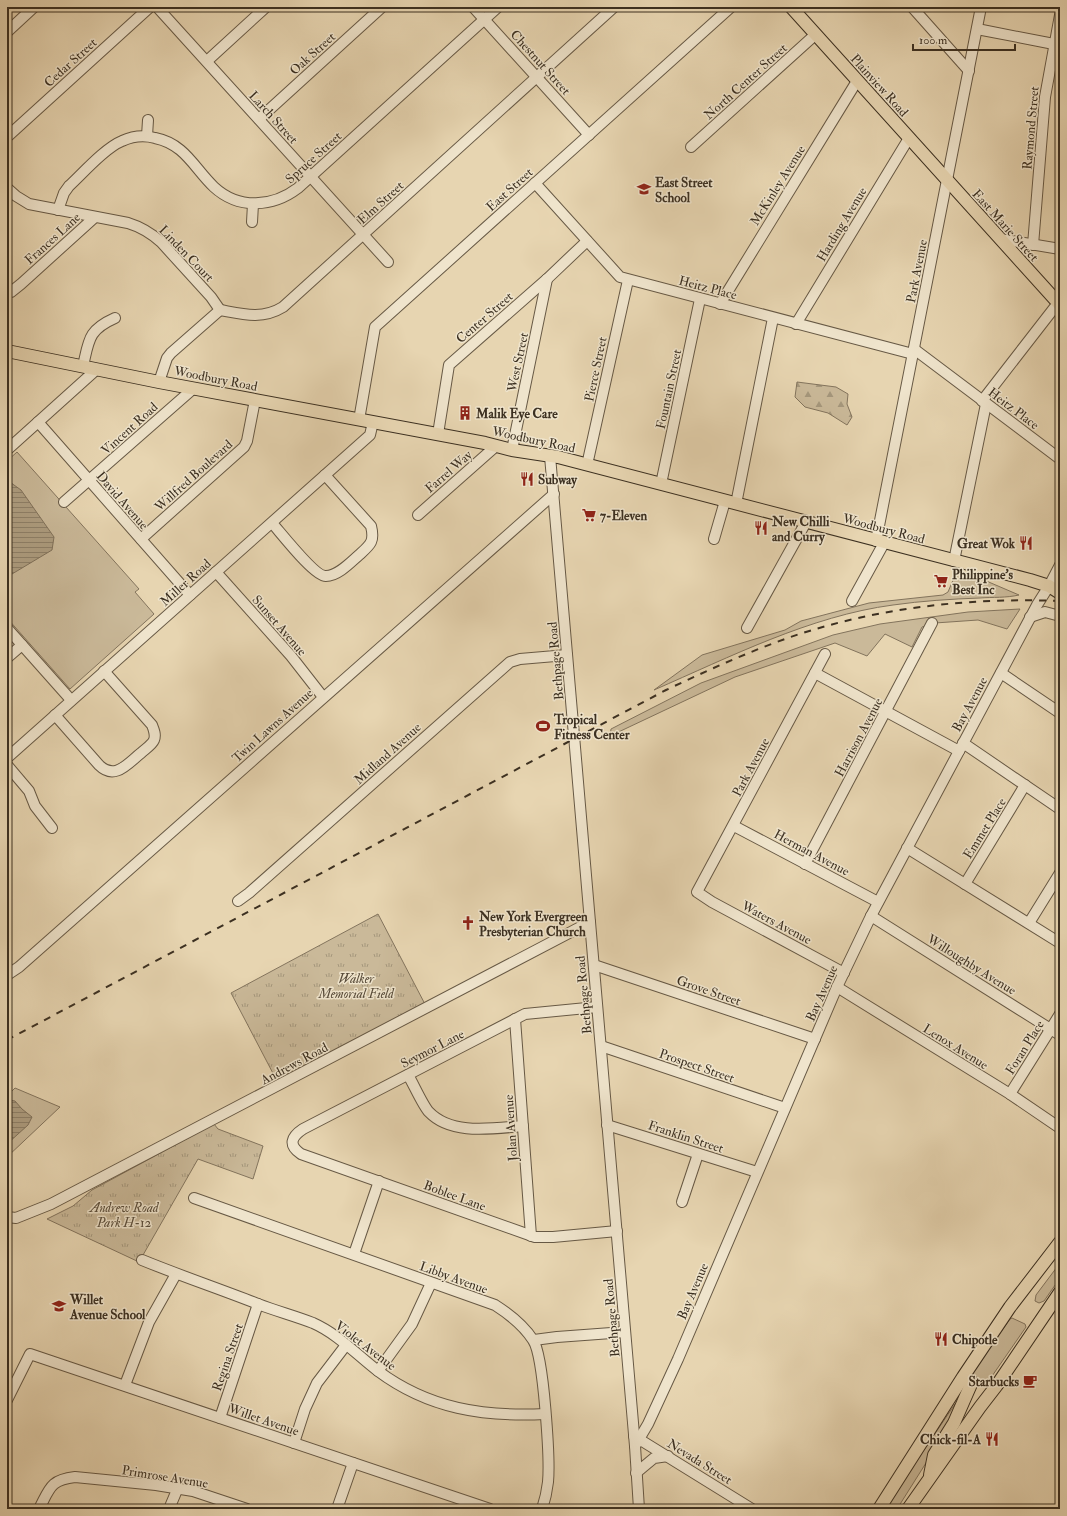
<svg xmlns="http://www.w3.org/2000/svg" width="1067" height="1516" font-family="'IM FELL Double Pica',serif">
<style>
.grass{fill:#cab999;stroke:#83745d}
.forest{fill:url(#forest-firs);stroke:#83745d}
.park{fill:url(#park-tufts);stroke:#83745d}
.water{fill:url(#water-rules);stroke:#80715a}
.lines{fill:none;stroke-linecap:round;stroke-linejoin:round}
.minor-casing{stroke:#675945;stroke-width:12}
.major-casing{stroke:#3c3021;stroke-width:14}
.minor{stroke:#efe4cc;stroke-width:10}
.major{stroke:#e7d5b1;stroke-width:12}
.rail{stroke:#3c3021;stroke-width:2;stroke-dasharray:7 7;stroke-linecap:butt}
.labels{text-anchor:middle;stroke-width:3;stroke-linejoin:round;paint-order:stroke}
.street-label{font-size:13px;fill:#3c3021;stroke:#efe4cc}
.poi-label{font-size:13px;font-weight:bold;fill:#3c3021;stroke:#efe4cc;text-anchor:start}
.park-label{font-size:13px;font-style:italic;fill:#584b39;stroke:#efe4cc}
</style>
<defs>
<pattern id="forest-firs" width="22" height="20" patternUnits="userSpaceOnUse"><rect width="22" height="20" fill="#cab999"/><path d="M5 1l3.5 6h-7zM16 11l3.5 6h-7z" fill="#a5977c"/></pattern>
<pattern id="park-tufts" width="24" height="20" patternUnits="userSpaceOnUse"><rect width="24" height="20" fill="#cab999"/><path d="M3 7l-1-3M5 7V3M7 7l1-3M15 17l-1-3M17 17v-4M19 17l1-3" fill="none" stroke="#a5977c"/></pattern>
<pattern id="water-rules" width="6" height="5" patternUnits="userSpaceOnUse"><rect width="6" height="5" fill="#ad9d80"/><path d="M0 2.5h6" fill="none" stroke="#8e8068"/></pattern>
</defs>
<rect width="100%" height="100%" fill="#e7d5b1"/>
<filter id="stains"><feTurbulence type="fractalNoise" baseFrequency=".005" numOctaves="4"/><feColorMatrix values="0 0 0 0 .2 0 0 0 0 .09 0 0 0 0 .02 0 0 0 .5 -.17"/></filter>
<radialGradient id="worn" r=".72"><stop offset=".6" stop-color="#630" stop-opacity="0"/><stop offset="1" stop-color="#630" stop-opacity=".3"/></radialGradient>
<g class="grass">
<polygon points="17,452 139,589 135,592 154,614 70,689 7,618 7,461"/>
<path d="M956 573 984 580 1019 595C1006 598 993 597 980 598 951 599 921 601 893 605 810 616 730 657 654 690L702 655 785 630 801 621 869 603 943 595 948 592Z"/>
<polygon points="1020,609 1007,629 978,620 935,623 922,627 912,647 885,634 867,656 835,643 735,677 610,736 611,729 701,683 833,635 880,624 968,612"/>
<polygon points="15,1088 60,1107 7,1157 7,1096"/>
<polygon points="1060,1263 1060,1278 1044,1301 1039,1303 1035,1301 1036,1295"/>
<polygon points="1012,1318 1025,1324 1026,1327 990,1379 985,1383 971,1374 1010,1319"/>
<polygon points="958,1402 948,1428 897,1509 887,1509 896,1491 955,1404"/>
</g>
<polygon class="forest" points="797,382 836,387 848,394 847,404 852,417 847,425 828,413 805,407 795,397"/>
<g class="park">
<polygon points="378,914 427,1008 277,1081 231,993"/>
<polygon points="214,1124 218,1129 263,1146 253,1179 198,1159 139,1262 47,1219 73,1206 92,1190"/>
</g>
<g class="water">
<polygon points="7,480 21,490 54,537 52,550 7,577"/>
<polygon points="9,1100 15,1101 22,1109 32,1117 28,1125 7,1144 7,1101"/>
</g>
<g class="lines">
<defs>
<g id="minor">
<polyline points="157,7 388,262"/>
<polyline points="473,7 589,135"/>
<polyline points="912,7 969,71"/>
<polyline points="977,29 1059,45"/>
<polyline points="7,32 34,7"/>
<polyline points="207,61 266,7"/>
<polyline points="259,119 382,7"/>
<polyline points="147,136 148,120"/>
<polyline points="7,137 150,7"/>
<polyline points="691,147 816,34"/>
<polyline points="535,183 620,277 913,354"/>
<path d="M7 188 16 196 29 204 128 223C141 227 151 233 161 242L211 297 220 310"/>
<path d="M58 210 64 193 69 186C83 173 105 148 122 141 133 136 144 135 155 138 185 144 194 168 214 187 239 210 273 207 298 188L498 7"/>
<polyline points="252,222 253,204"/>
<polyline points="1000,239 1060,249"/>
<polyline points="1033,245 1045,97 1060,15"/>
<polyline points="7,293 11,292 21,284 95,217"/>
<polyline points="720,304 857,81"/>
<path d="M220 310C242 314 262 320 283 307L614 7"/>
<polyline points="796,324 909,138"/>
<polyline points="914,349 1060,459"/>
<path d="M83 366C89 340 88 330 115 318"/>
<polyline points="159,382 167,358 171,353 220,310"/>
<polyline points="982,401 1058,303"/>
<polyline points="359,420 375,327 731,7"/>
<polyline points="38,422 190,595"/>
<polyline points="438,434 449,365 547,279 587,241"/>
<polyline points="7,450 97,369"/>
<polyline points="512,450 547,279"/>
<polyline points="550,456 635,1446 639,1509"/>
<polyline points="587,465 628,280"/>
<polyline points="661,484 700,299"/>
<polyline points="64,502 194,388"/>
<polyline points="736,504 773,318"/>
<polyline points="418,515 496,446"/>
<path d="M272 523C281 533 315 577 326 576 338 576 351 562 359 555 370 545 375 542 371 526L325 475"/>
<polyline points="141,539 244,447 247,441 255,400"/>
<polyline points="714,539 725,501"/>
<polyline points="876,541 981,7"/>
<polyline points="954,561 986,404"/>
<polyline points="216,572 291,656 323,697"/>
<polyline points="852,601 884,543"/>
<polyline points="1030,617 1045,612 1060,616"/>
<polyline points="7,628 71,700"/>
<polyline points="747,628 806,522"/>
<polyline points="825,654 697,892 712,902 844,973"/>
<polyline points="7,658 22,645"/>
<polyline points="815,673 959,751"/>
<polyline points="1001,673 1060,713"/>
<path d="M55 715 99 765C115 781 128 763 141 753 145 749 152 745 154 740 156 735 154 730 152 725L104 671"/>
<polyline points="963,743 1060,809"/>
<polyline points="7,758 370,435 373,422"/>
<polyline points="7,765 29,791 35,806 52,828"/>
<polyline points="734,826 878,902"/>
<polyline points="907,848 1060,943"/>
<polyline points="805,864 932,623"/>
<polyline points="965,884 1025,785"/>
<polyline points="238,901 249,893 510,662 520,659 567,655"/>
<polyline points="871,916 1060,1035"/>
<polyline points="1029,923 1060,873"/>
<polyline points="594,965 815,1039"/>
<polyline points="7,975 19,967 554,494"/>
<polyline points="837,987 1010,1094 1060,1128"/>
<path d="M597 1007 525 1014 303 1129C291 1137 288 1145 301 1154L535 1237H553L617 1231"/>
<polyline points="515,1019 531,1236"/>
<polyline points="601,1046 785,1108"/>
<path d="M408 1075C413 1083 423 1106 429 1112 452 1136 494 1128 523 1126"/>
<polyline points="1010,1094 1060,1014"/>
<polyline points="607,1125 757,1172"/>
<path d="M194 1198 495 1305C509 1314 524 1326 533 1340 544 1356 550 1461 548 1482 547 1491 545 1500 542 1509"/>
<polyline points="682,1202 698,1154"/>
<polyline points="7,1217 16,1218 51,1204 590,922"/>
<polyline points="354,1254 379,1181"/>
<path d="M142 1260C181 1276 220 1289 258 1304 276 1311 295 1316 313 1323 338 1334 357 1355 378 1371 429 1409 484 1417 545 1414"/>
<polyline points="534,1340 557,1337 625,1332"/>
<polyline points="378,1371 412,1324 431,1283"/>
<polyline points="125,1385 149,1322 176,1274"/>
<polyline points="7,1400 30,1354 490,1509"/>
<polyline points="220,1418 258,1304"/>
<polyline points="634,1436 752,1509"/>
<polyline points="294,1443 305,1409 317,1383 346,1345"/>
<polyline points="635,1446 648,1424 678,1359 837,987 871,916 1037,605 1049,586 1060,565"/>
<polyline points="636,1473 654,1458 668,1456"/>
<path d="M39 1509C50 1488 50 1480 75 1477L156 1485 193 1491 247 1509"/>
<polyline points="169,1509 177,1490"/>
<polyline points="337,1509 353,1463"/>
</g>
<g id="major">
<polyline points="791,7 1060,305"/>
<polyline points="7,351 159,382 485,443 512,450 558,457 1030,580 1049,586 1060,593"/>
<polyline points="930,1475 934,1455 954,1423 972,1382"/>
<polyline points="879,1509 963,1377 1010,1307 1060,1242"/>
<polyline points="908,1509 980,1407 997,1385 1060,1292"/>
</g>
</defs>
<use href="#minor" class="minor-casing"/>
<use href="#major" class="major-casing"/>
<use href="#minor" class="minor"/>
<use href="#major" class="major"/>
<path class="rail" d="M7 1040 666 690C702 673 737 657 774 643 864 609 965 597 1060 601"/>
</g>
<defs>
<symbol id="school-bare" viewBox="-9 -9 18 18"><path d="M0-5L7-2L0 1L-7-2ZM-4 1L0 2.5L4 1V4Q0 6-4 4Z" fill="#8f2418" stroke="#efe4cc" stroke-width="2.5" paint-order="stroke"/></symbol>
<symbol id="building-bare" viewBox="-9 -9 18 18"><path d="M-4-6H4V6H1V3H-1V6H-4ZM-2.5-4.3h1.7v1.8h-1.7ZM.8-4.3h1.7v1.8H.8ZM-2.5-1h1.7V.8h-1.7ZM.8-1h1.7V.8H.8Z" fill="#8f2418" stroke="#efe4cc" stroke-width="2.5" paint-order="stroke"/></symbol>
<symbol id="restaurant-bare" viewBox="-9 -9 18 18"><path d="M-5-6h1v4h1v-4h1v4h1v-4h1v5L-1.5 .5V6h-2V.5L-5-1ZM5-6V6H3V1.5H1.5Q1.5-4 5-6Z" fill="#8f2418" stroke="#efe4cc" stroke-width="2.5" paint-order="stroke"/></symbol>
<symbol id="supermarket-bare" viewBox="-9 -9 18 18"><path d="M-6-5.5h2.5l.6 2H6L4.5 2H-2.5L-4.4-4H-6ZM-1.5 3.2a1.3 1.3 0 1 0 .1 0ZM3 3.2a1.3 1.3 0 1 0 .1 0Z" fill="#8f2418" stroke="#efe4cc" stroke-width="2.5" paint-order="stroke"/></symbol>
<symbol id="stadium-bare" viewBox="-9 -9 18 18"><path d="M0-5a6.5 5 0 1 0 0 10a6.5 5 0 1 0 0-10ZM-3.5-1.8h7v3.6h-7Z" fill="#8f2418" stroke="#efe4cc" stroke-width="2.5" paint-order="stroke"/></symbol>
<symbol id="church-bare" viewBox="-9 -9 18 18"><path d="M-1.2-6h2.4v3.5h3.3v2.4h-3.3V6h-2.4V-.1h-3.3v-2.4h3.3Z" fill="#8f2418" stroke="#efe4cc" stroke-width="2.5" paint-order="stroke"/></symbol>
<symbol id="cafe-bare" viewBox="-9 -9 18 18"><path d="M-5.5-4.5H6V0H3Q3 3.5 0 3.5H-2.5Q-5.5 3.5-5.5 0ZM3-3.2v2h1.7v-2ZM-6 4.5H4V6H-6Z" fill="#8f2418" stroke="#efe4cc" stroke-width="2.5" paint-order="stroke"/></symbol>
</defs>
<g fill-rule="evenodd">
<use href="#school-bare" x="634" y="179" width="20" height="20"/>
<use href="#building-bare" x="455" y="403" width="20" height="20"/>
<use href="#restaurant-bare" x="517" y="469" width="20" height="20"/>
<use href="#supermarket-bare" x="579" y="505" width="20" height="20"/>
<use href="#restaurant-bare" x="751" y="518" width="20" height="20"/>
<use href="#restaurant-bare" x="1016" y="533" width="20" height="20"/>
<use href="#supermarket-bare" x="931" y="571" width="20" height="20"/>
<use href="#stadium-bare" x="533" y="716" width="20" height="20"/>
<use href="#church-bare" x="458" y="913" width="20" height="20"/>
<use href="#school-bare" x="49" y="1296" width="20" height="20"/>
<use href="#restaurant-bare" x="931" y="1329" width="20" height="20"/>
<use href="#cafe-bare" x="1020" y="1371" width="20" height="20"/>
<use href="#restaurant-bare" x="982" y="1429" width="20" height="20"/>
</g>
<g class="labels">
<g class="street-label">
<text transform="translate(312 53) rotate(-42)" y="5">Oak Street</text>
<text transform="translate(70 62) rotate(-42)" y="5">Cedar Street</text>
<text transform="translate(541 62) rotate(48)" y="5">Chestnut Street</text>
<text transform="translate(745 81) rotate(-42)" y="5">North Center Street</text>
<text transform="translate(880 85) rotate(48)" y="5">Plainview Road</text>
<text transform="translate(274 117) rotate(48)" y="5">Larch Street</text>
<text transform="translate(1030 128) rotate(-85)" y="5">Raymond Street</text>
<text transform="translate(313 157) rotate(-42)" y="5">Spruce Street</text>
<text transform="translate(777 185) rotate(-58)" y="5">McKinley Avenue</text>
<text transform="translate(509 189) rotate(-42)" y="5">East Street</text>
<text transform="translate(380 202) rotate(-42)" y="5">Elm Street</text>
<text transform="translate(841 224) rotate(-59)" y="5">Harding Avenue</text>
<text transform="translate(1006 225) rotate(48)" y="5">East Marie Street</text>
<text transform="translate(52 238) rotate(-42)" y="5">Frances Lane</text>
<text transform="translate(187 253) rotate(46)" y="5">Linden Court</text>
<text transform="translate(916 271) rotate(-79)" y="5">Park Avenue</text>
<text transform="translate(708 287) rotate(15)" y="5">Heitz Place</text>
<text transform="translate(484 317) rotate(-41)" y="5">Center Street</text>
<text transform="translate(517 362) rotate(-78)" y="5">West Street</text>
<text transform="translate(595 369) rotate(-78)" y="5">Pierce Street</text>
<text transform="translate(216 378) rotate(11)" y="5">Woodbury Road</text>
<text transform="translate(668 389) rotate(-78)" y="5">Fountain Street</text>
<text transform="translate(1014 408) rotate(37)" y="5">Heitz Place</text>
<text transform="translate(129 428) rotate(-42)" y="5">Vincent Road</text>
<text transform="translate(534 439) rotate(12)" y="5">Woodbury Road</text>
<text transform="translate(448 471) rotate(-41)" y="5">Farrel Way</text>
<text transform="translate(193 475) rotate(-42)" y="5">Willfred Boulevard</text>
<text transform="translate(123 500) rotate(49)" y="5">David Avenue</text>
<text transform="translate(884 528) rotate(15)" y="5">Woodbury Road</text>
<text transform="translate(185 582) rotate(-42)" y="5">Miller Road</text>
<text transform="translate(280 625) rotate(49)" y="5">Sunset Avenue</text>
<text transform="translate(555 661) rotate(-95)" y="5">Bethpage Road</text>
<text transform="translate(969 704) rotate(-62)" y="5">Bay Avenue</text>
<text transform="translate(272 725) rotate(-42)" y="5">Twin Lawns Avenue</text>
<text transform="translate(858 737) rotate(-62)" y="5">Harrison Avenue</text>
<text transform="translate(387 753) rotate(-42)" y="5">Midland Avenue</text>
<text transform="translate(750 767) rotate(-62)" y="5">Park Avenue</text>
<text transform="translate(984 828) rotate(-58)" y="5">Emmet Place</text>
<text transform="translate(812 852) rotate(28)" y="5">Herman Avenue</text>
<text transform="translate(777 922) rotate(28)" y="5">Waters Avenue</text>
<text transform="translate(972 964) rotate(32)" y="5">Willoughby Avenue</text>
<text transform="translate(709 990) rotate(19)" y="5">Grove Street</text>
<text transform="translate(821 993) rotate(-66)" y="5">Bay Avenue</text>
<text transform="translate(583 995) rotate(-95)" y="5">Bethpage Road</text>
<text transform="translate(956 1046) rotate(32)" y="5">Lenox Avenue</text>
<text transform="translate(1024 1047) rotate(-58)" y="5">Foran Place</text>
<text transform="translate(432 1048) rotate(-27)" y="5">Seymor Lane</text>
<text transform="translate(294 1063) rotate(-28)" y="5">Andrews Road</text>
<text transform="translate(697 1065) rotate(19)" y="5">Prospect Street</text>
<text transform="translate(510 1128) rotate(-94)" y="5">Jolan Avenue</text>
<text transform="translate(686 1136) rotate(18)" y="5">Franklin Street</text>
<text transform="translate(455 1195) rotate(20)" y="5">Boblee Lane</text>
<text transform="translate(454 1277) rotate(20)" y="5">Libby Avenue</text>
<text transform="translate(692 1291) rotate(-67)" y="5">Bay Avenue</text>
<text transform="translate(611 1318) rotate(-95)" y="5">Bethpage Road</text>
<text transform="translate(366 1345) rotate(37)" y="5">Violet Avenue</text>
<text transform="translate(227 1357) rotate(-71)" y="5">Regina Street</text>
<text transform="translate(264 1419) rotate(19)" y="5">Willet Avenue</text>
<text transform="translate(700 1461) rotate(32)" y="5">Nevada Street</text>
<text transform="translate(165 1476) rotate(9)" y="5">Primrose Avenue</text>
</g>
<g class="poi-label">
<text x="655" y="187">East Street<tspan x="655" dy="15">School</tspan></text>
<text x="476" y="418">Malik Eye Care</text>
<text x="538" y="484">Subway</text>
<text x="600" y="520">7-Eleven</text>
<text x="772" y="526">New Chilli<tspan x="772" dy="15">and Curry</tspan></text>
<text x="1015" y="548" text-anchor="end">Great Wok</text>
<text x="952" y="579">Philippine's<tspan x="952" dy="15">Best Inc</tspan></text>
<text x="554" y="724">Tropical<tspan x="554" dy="15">Fitness Center</tspan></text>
<text x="479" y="921">New York Evergreen<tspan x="479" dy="15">Presbyterian Church</tspan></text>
<text x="70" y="1304">Willet<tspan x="70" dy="15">Avenue School</tspan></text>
<text x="952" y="1344">Chipotle</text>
<text x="1019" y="1386" text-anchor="end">Starbucks</text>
<text x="981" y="1444" text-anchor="end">Chick-fil-A</text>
</g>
<g class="park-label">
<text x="356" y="983">Walker<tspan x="356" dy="15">Memorial Field</tspan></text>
<text x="124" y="1212">Andrew Road<tspan x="124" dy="15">Park H-12</tspan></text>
</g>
</g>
<rect width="1067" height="1516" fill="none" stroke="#e7d5b1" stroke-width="24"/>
<rect x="8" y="8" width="1051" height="1500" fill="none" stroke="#3c3021" stroke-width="2"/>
<rect x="12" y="12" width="1043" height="1492" fill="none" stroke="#3c3021"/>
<path d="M913 44v6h102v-6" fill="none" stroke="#3c3021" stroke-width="2"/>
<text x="919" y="44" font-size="12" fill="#3c3021" stroke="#efe4cc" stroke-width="3" paint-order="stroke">100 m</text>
<rect width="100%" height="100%" filter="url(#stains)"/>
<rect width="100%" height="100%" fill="url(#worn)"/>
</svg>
